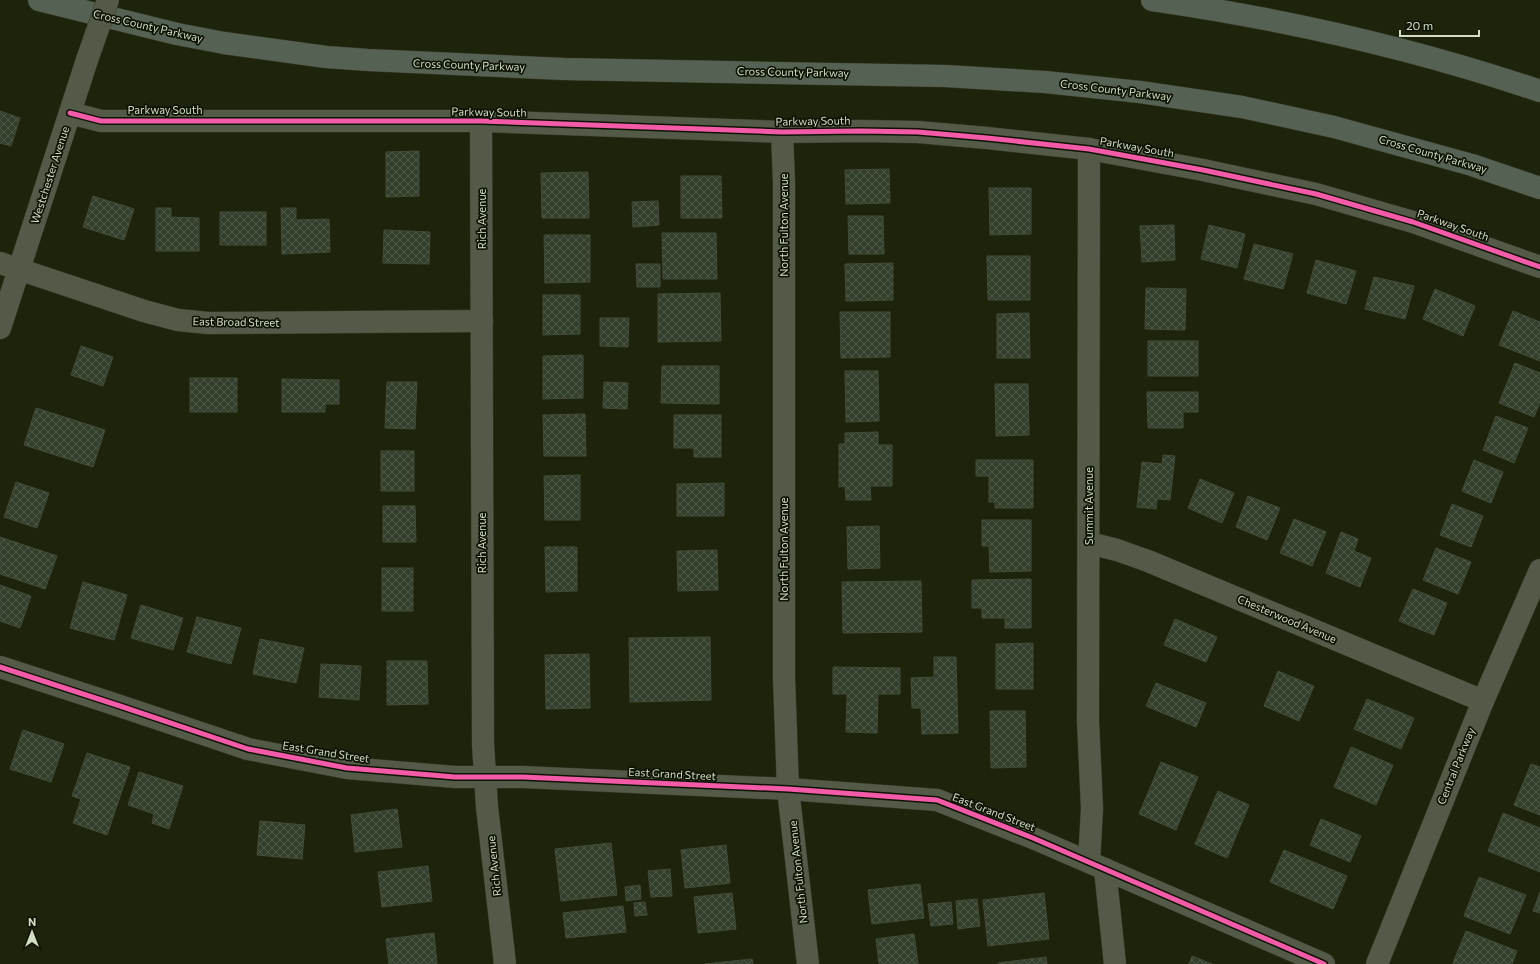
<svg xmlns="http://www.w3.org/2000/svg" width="1540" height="964" font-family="Commissioner,sans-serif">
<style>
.building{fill:url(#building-cross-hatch);stroke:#424b3a}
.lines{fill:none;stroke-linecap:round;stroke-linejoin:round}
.minor-casing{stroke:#363b2b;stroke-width:23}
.highway-casing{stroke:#363b2b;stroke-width:23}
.minor{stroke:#535a48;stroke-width:22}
.highway{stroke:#556253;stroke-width:22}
.minor-bridge-casing{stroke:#363b2b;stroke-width:23;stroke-linecap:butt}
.minor-bridge{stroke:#535a48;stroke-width:22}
.cycleway-casing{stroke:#0e1404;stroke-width:8}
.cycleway{stroke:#f35aa7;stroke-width:5}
.labels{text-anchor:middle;stroke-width:3.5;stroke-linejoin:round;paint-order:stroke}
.street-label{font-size:11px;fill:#d3ddc5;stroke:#0e1404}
</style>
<defs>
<pattern id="building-cross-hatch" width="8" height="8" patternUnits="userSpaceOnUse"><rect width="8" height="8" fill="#333f2b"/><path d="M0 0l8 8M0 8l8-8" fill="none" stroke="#505a48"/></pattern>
</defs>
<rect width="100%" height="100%" fill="#1e240c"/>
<g class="building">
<polygon points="0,111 20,118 11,146 0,143"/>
<polygon points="419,151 419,196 386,197 386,152"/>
<polygon points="889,169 890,203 846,204 845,170"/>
<polygon points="588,172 589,218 542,218 541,173"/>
<polygon points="681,176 721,176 722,218 681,218"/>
<polygon points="989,188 1031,188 1031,234 990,235"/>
<polygon points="93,196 134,209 124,240 83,227"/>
<polygon points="658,201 659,225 633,227 632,202"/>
<polygon points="156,208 171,208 171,217 199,218 199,251 156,251"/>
<polygon points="281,208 296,208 296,220 329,219 330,252 282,254"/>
<rect x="220" y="212" width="46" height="33"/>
<polygon points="848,216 883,216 884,254 849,254"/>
<polygon points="1174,225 1175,260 1142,262 1140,226"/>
<polygon points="1209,225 1245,234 1237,268 1201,259"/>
<polygon points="384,230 430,232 429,264 383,263"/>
<polygon points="662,233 716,233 717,279 663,279"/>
<polygon points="544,235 590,235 590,282 545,283"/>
<polygon points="1254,244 1293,254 1283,289 1244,279"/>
<polygon points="987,256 1030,256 1030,300 988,300"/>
<polygon points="1316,260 1356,271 1346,304 1307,293"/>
<polygon points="893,263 893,300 846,301 845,264"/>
<polygon points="636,264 660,264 660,287 637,287"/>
<polygon points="1374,277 1414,286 1405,319 1365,309"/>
<polygon points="1146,288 1186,289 1185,330 1145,329"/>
<polygon points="1435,289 1475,306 1463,336 1423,319"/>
<polygon points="720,293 721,341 658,342 658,294"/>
<polygon points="543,295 580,295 580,334 543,335"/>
<polygon points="1513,311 1540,322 1540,361 1499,345"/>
<polygon points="840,312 890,312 890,357 841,358"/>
<polygon points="1029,313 1030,358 997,358 997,314"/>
<polygon points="600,318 629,318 628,347 600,346"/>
<rect x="1148" y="341" width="50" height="35"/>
<polygon points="81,346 113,357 103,386 71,375"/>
<polygon points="583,355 583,398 543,399 543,356"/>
<polygon points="1515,363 1540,373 1540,402 1534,417 1499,403"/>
<polygon points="662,366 719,366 719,404 661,403"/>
<polygon points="845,371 878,371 879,421 846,422"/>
<rect x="190" y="378" width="47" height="34"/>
<polygon points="282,379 339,380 339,404 325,404 325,412 282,412"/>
<polygon points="387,382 417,382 415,429 385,428"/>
<polygon points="604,382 628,383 627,409 603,408"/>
<polygon points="995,384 1028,384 1029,435 996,436"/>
<polygon points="1147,392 1198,392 1198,412 1183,412 1183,428 1148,428"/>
<polygon points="36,408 105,430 93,467 24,445"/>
<polygon points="585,414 586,456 544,456 543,415"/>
<polygon points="674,415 721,415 721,457 694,457 694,448 674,448"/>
<polygon points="1496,416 1528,428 1514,463 1483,450"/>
<polygon points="878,432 878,445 892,445 892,486 870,486 871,500 846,500 845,486 839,487 839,444 845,444 845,433"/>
<rect x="381" y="451" width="33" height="40"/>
<polygon points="1163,455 1175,456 1170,500 1157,499 1156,509 1137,507 1142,462 1162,464"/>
<polygon points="976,460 1033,460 1033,508 995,508 995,502 989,502 989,476 976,476"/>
<polygon points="1474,460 1503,472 1491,503 1462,491"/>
<polygon points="580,475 580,520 545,520 544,476"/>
<polygon points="1200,479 1234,493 1222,523 1188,508"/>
<polygon points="16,482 49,493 37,528 4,517"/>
<polygon points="724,483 724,516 677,516 677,484"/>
<polygon points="1248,496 1280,508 1267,540 1236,527"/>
<polygon points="1452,504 1483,516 1471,547 1440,535"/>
<polygon points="383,506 415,506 416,542 383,542"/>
<polygon points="1294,519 1326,532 1312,566 1280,553"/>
<polygon points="982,520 1031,520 1031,571 990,572 989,546 982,546"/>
<polygon points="879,526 880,568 848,569 847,527"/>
<polygon points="1341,532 1358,539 1354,551 1371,558 1360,587 1326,573"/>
<polygon points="0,537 57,556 45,589 0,574"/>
<polygon points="545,547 577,547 577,591 546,592"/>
<polygon points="1436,548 1471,562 1458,594 1423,580"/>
<polygon points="717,550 718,590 678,591 677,551"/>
<rect x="382" y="568" width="31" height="43"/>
<polygon points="1031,579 1031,628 1005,628 1005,618 982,618 982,608 972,608 972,580"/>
<polygon points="921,581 922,632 843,633 842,582"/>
<polygon points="83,582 127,595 114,640 70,628"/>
<polygon points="0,585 31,596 20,628 0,621"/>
<polygon points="1413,589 1447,603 1434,635 1399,621"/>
<polygon points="141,605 183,618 173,650 131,638"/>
<polygon points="197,617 241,628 231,664 187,652"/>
<polygon points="1175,619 1217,637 1206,662 1164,645"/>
<polygon points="710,637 711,700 630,702 629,638"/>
<polygon points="260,639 304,648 296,683 253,674"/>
<polygon points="1033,643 1033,689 996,689 996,644"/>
<polygon points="589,654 590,708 546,709 545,655"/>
<polygon points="934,657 956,657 958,733 922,734 921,708 912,708 911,678 934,677"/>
<polygon points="387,661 427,661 428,704 387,705"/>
<polygon points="321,664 361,666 359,700 319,697"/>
<polygon points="833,667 900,668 900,694 878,694 877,733 846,732 847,694 833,694"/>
<polygon points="1278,671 1314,686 1299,721 1264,706"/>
<polygon points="1156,683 1206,703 1196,727 1146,706"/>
<polygon points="1367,699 1414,718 1401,749 1354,729"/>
<polygon points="990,711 1025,711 1026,767 991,768"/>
<polygon points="23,730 64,744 51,782 10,769"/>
<polygon points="1351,747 1393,765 1376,805 1334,787"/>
<polygon points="87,753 130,767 107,835 73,823 81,799 72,796"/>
<polygon points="1161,762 1198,777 1176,830 1139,814"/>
<polygon points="1531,764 1540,767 1540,815 1514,805"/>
<polygon points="139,772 183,786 169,829 152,823 154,814 128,805"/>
<polygon points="1218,791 1249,805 1227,858 1195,844"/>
<polygon points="397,809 402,847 355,852 351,815"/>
<polygon points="1503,813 1540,828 1540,872 1488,851"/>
<polygon points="1321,819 1361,836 1350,862 1310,845"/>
<polygon points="260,821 305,825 302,859 257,855"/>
<polygon points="611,843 617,895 561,901 555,849"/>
<polygon points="726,845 730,883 685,888 681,850"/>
<polygon points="1284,850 1347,876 1333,909 1270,882"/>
<polygon points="428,866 432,901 382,907 378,872"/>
<polygon points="670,869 672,896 651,897 648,871"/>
<polygon points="1479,877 1526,895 1510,934 1464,916"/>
<polygon points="920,884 924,918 872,924 868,890"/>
<polygon points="640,885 641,899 626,901 625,887"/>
<polygon points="1540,892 1540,913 1533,911"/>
<polygon points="732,893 736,929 698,933 694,897"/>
<polygon points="1044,893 1049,939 988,946 983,900"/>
<polygon points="977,899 980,926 958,929 956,901"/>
<polygon points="645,902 647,915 635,916 634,903"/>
<polygon points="951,902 953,924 931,926 928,904"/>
<polygon points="623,906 626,932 566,938 563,913"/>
<polygon points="1466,931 1517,951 1512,964 1457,964 1453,963"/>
<polygon points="434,933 437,964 389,964 386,939"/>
<polygon points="914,934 918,964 879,964 876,939"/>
<polygon points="1192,956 1212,964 1189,964"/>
<polygon points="1046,957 1047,964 998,964 998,963"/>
<polygon points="752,959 753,964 705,964"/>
</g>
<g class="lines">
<defs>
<g id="minor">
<polyline points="70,113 101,121 481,121 782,132 861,131 918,132 987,138 1089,149 1203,170 1316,194 1413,222 1540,267"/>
<polyline points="481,121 483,744 487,807 505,964"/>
<polyline points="782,132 784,183 784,678 788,789 808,964"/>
<polyline points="0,263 144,311 178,320 208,323 482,321"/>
<polyline points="0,328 87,60"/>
<polyline points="1089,543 1117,550 1148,561 1483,701"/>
<polyline points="0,667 120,706 248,749 347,768 455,777 523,777 788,789 937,800 1033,838 1324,964"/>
<polyline points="1089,862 1092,809 1088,721 1089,149"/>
<polyline points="1105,869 1115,964"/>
<polyline points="1377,964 1483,701 1540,570"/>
</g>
<g id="highway">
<polyline points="39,0 177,34 224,43 326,57 368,60 564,69 945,76 1045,82 1140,92 1242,107 1334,127 1472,165 1540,188"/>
<path d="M1152 0C1284 19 1413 48 1540 91"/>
</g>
</defs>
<use href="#minor" class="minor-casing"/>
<use href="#highway" class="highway-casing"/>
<use href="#minor" class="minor"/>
<use href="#highway" class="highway"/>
<defs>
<polyline id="minor-bridge" points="87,60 108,0"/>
</defs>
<use href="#minor-bridge" class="minor-bridge-casing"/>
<use href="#minor-bridge" class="minor-bridge"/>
<defs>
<g id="cycleway">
<polyline points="70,113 101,121 481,121 782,132 861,131 918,132 987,138 1089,149 1203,170 1316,194 1413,222 1540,267"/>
<polyline points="0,667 120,706 248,749 347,768 455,777 523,777 788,789 937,800 1033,838 1324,964"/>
</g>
</defs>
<use href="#cycleway" class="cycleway-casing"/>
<use href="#cycleway" class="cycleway"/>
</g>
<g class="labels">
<g class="street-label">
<text transform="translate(148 26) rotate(13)" y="4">Cross County Parkway</text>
<text transform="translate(469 65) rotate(2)" y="4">Cross County Parkway</text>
<text transform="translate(793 72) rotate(1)" y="4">Cross County Parkway</text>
<text transform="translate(1116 90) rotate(7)" y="4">Cross County Parkway</text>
<text x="165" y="114">Parkway South</text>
<text transform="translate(489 112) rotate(1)" y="4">Parkway South</text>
<text transform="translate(813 121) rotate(-1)" y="4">Parkway South</text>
<text transform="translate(1137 147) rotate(10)" y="4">Parkway South</text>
<text transform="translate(1433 154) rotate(16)" y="4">Cross County Parkway</text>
<text transform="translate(50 175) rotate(-72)" y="4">Westchester Avenue</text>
<text transform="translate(482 219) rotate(-90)" y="4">Rich Avenue</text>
<text transform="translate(784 225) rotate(-90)" y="4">North Fulton Avenue</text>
<text transform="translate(1453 225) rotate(19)" y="4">Parkway South</text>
<text transform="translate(236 322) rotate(1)" y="4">East Broad Street</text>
<text transform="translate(1089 506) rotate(-90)" y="4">Summit Avenue</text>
<text transform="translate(482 543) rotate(-90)" y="4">Rich Avenue</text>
<text transform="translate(784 549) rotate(-90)" y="4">North Fulton Avenue</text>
<text transform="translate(1287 619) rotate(23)" y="4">Chesterwood Avenue</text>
<text transform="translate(326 752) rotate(9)" y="4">East Grand Street</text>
<text transform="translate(1456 766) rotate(-68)" y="4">Central Parkway</text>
<text transform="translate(672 774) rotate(3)" y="4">East Grand Street</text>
<text transform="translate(994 812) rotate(21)" y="4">East Grand Street</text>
<text transform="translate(494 866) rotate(-96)" y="4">Rich Avenue</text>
<text transform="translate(798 872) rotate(-96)" y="4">North Fulton Avenue</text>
</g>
</g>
<g transform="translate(32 932)" stroke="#0e1404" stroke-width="3" paint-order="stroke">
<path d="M0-3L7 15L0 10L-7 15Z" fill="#d3ddc5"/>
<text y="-6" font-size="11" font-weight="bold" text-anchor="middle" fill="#d3ddc5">N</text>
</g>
<path d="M1400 30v6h79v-6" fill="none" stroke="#d3ddc5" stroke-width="2"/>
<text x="1406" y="30" font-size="12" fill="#d3ddc5" stroke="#0e1404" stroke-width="3" paint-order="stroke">20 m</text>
</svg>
